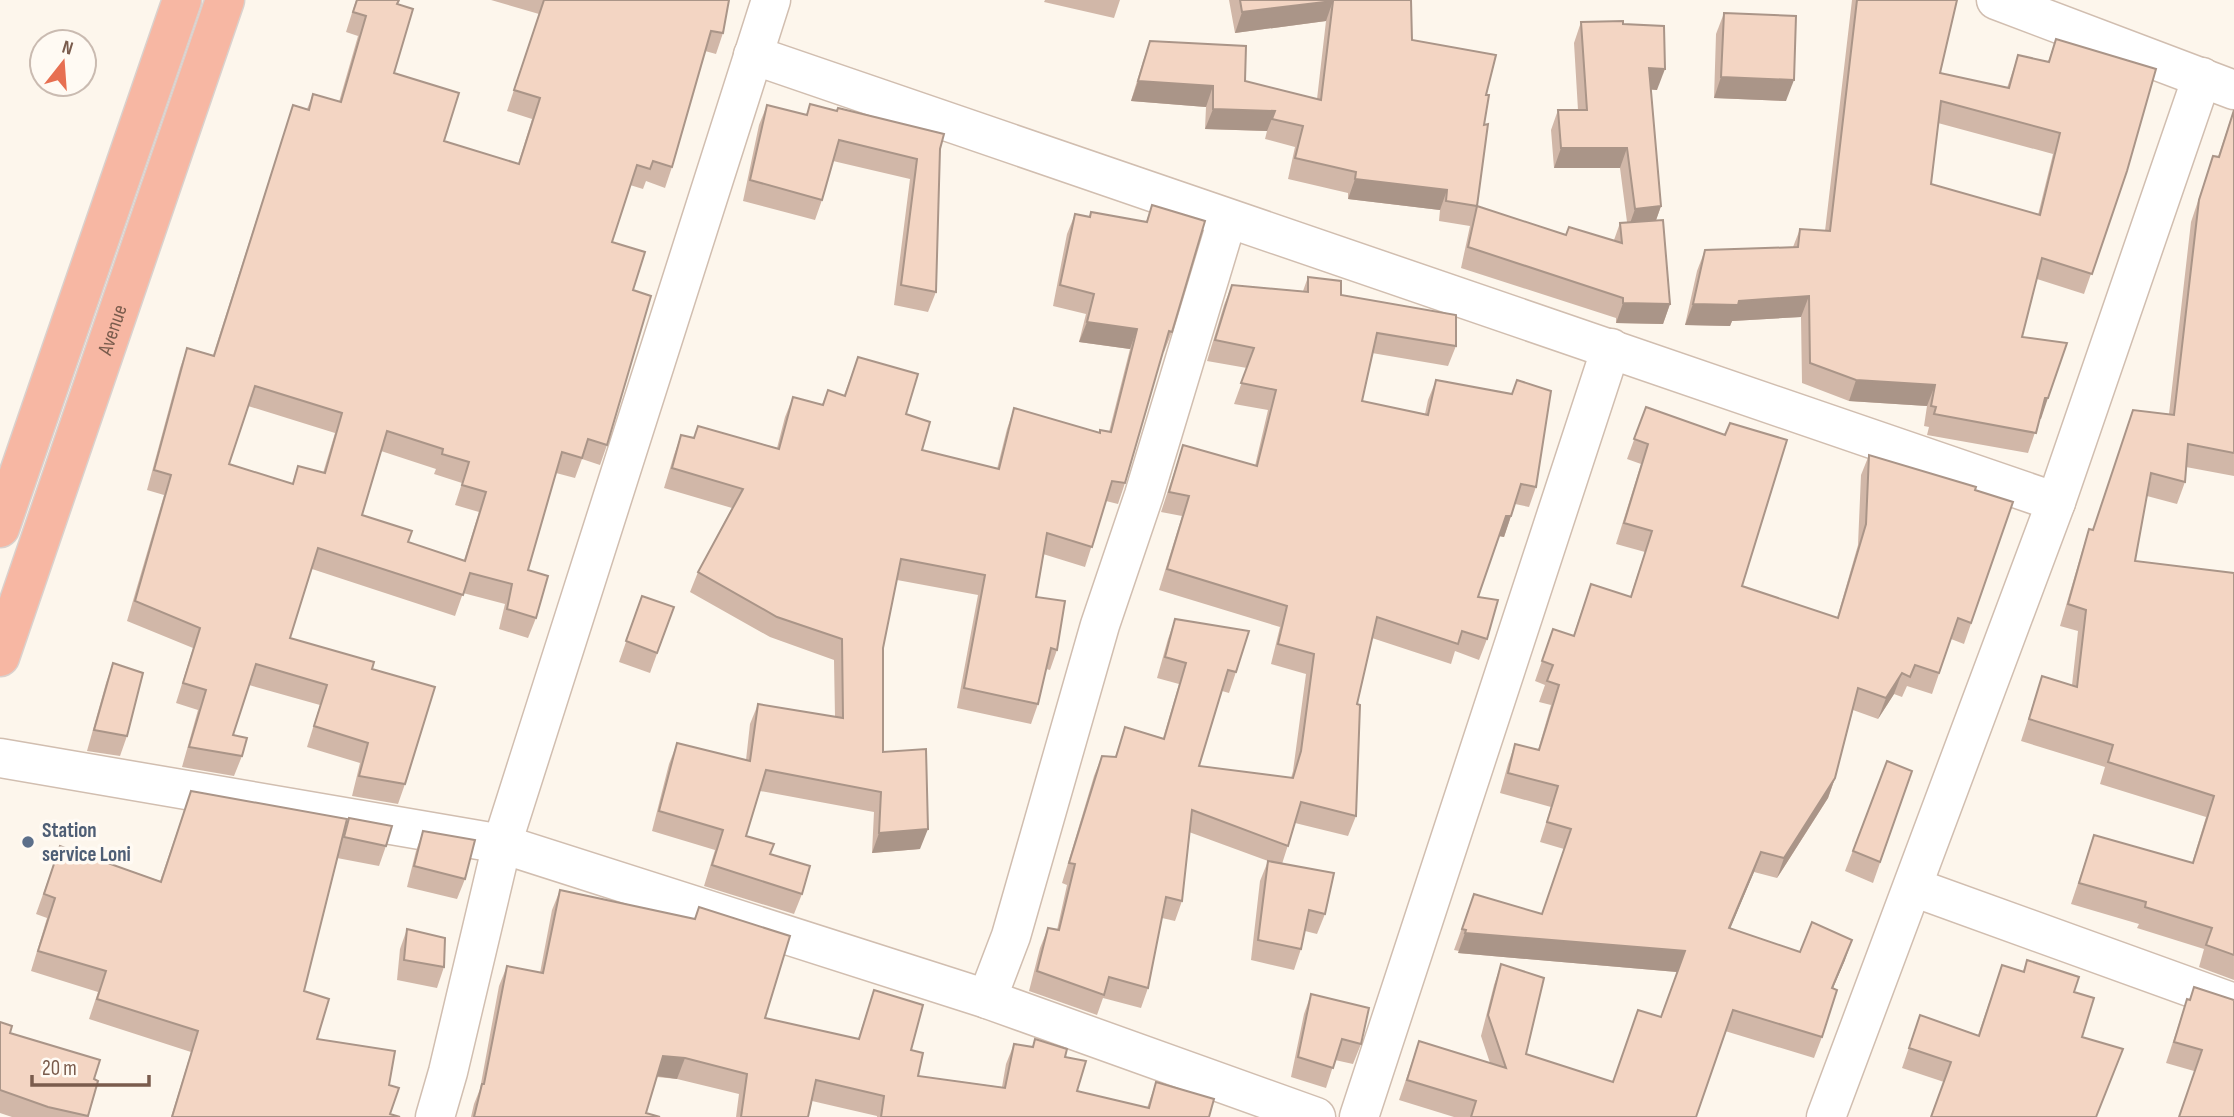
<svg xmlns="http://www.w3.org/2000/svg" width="2234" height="1117" font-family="'Sofia Sans Condensed',sans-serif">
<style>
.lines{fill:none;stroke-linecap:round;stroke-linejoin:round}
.minor-casing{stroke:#d1beb0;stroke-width:41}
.highway-casing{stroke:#dad1cd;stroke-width:41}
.minor{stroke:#fff;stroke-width:38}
.highway{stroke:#f7b7a3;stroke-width:38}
.wall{fill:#d1b7a8;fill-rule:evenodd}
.shaded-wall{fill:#aa9588}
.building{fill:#f3d5c3;stroke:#aa9588;stroke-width:2;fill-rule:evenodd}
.service-dot{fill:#5c6f8a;stroke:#fffaf3;stroke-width:2.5}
.labels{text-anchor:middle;stroke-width:7;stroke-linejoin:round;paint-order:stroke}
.street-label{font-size:21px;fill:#7a5c4d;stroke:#fffaf3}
.service-label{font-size:21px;font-weight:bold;fill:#4e5e75;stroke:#fffaf3;text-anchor:start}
</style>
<rect width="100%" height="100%" fill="#fdf6ec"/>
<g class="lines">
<defs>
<g id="minor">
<polyline points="1996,0 2234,90"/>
<polyline points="753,55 2056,502"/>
<polyline points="0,758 502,844 987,999 1316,1117"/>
<polyline points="1913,887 2234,1003"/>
<polyline points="987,999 1011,936 1100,625 1144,495 1227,220"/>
<polyline points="435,1117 448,1072 502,844 771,0"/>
<polyline points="1359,1117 1611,348"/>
<polyline points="1826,1117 2056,502 2202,77"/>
</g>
<g id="highway">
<polyline points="0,528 182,0"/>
<path id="s1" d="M0 657 225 0"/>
</g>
</defs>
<use href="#minor" class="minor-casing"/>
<use href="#highway" class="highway-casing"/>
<use href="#minor" class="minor"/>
<use href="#highway" class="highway"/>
</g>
<g class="wall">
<path d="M356 0H399L397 4 394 73 444 141 518 164 532 119 507 111 539 14 491 0H729L723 33 716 54 705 51 672 167 665 188 646 181 643 189 630 185 612 242 633 290 607 445 600 465 582 459 575 478 556 473 528 570 536 618 528 638 499 629 505 604 463 593 455 616 312 569 290 638 372 669 405 784 398 804 352 796 360 763 307 747 320 705 249 685 233 735 242 756 234 776 182 767 198 710 176 703 193 648 127 621 164 495 147 490 180 368 187 348 213 355 293 105 307 109 313 94 339 102 358 36 346 32ZM248 406 335 433 323 473 298 466 292 484 229 464ZM381 451 436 469 434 474 462 483 455 505 479 512 464 560 408 542 362 515Z"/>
<polygon points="1045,0 1120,0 1114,18 1044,2"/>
<polygon points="1229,0 1411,0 1412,40 1486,95 1477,206 1566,235 1614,240 1620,223 1627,222 1620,168 1554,168 1551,130 1558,110 1578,110 1574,43 1581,22 1623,24 1657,90 1651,89 1661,206 1656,220 1670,304 1663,324 1616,323 1616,318 1461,268 1470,226 1439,221 1440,210 1348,199 1348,193 1288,179 1295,147 1265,139 1267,131 1205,129 1206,107 1131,101 1143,61 1150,41 1245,81 1317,99 1326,21 1235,33"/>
<path d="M1852 0H1957L1940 73 2007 88 2018 55 2048 62 2056 39 2127 171 2084 294 2037 279 2022 337 2041 419 2040 418 2028 453 1927 435 1929 427 1924 426 1927 406 1849 401 1802 383 1801 317 1732 321 1730 326 1685 325 1697 271 1705 250 1793 247 1800 229 1825 231ZM1938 123 2053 154 2038 215 1931 184Z"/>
<polygon points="1724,13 1786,101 1714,98 1716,34"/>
<polygon points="767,105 940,149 936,292 928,312 894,305 910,179 833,161 822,200 815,220 743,201 759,125"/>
<polygon points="2234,109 2234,476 2186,467 2185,482 2177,504 2147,496 2135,561 2234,573 2234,980 2199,967 2204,949 2137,928 2139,924 2071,904 2094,835 2192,863 2206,817 2100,784 2105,767 2021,741 2042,676 2072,685 2078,631 2060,626 2082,551 2089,529 2093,530 2133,410 2169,414 2191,222 2213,156 2218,157"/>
<polygon points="1152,205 1172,332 1164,352 1163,352 1125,483 1118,504 1106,501 1085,567 1043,554 1036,597 1057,650 1050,670 1046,669 1038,704 1031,724 957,708 978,595 897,580 883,648 883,752 920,849 872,853 874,812 760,791 746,836 770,854 802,894 794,914 704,886 715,850 652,831 669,764 677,743 746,760 750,724 758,704 835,717 834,660 770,637 690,592 698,572 732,508 664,488 674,455 681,435 694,438 698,426 777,448 785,417 793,397 822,405 828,390 844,395 858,357 906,414 922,450 997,469 1007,429 1014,408 1099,433 1109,432 1130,349 1079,342 1086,314 1053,306 1067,234 1075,214 1089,217 1091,212 1146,222"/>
<polygon points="1308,277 1341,295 1456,346 1448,366 1372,353 1362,401 1425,414 1428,400 1436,380 1536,487 1529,507 1515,504 1504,537 1499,536 1478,597 1487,639 1479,660 1455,651 1451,664 1372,638 1357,704 1356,816 1348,836 1295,823 1282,864 1325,914 1317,934 1305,931 1301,949 1294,970 1251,960 1260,881 1268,861 1189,832 1182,901 1175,921 1162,918 1148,988 1141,1008 1103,998 1097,1015 1029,991 1040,948 1048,928 1057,930 1067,885 1062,883 1094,776 1102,756 1115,757 1125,727 1163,738 1179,684 1157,678 1168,639 1175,619 1236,672 1229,693 1222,691 1199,766 1291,778 1293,771 1306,674 1271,664 1280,627 1159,590 1182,516 1161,512 1183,445 1255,466 1268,410 1234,404 1247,368 1207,361 1224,305 1232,285 1303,291"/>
<polygon points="1646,407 1742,586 1837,618 1858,545 1861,475 1869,455 2013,502 1964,644 1951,639 1932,694 1907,686 1902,697 1894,694 1878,719 1853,710 1835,778 1828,798 1777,878 1754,872 1730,928 1800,952 1845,960 1833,988 1822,1037 1814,1058 1725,1031 1696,1117 1454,1117 1399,1100 1419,1041 1490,1063 1481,1036 1494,985 1501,964 1526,1054 1613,1082 1661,1017 1677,972 1458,953 1459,951 1454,950 1474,894 1542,914 1564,849 1540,842 1551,807 1500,793 1508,764 1515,744 1538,750 1551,705 1539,702 1545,685 1535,681 1553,629 1573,636 1591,584 1630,597 1645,552 1616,544 1641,464 1627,459"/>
<polygon points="642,596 674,607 650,673 619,662"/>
<polygon points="113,663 127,736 120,756 87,751 106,683"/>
<polygon points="1887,761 1912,771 1873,883 1845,871"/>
<polygon points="191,791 343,834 349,818 386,846 379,866 337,858 304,991 317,1039 389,1085 390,1114 400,1117 171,1117 191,1052 89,1019 98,992 31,971 47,918 36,914 60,846 160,881"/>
<polygon points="423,831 465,879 457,899 407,887 416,851"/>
<polygon points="560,890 695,919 699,907 765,1018 858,1039 874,990 911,1050 918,1076 1002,1087 1006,1064 1014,1044 1065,1057 1077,1091 1147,1108 1156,1082 1209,1117 877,1117 877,1116 812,1101 808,1117 736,1117 739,1094 677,1079 657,1077 646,1113 660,1117 471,1117 474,1104 480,1089 499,986 507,966 540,973 552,910"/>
<polygon points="407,929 444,967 437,988 397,980 400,949"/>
<polygon points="2027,960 2079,977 1944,1082 1902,1068 1920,1015 1978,1035 2002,965 2023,971"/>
<polygon points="2194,987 2234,1000 2194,1071 2166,1063 2187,999 2189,1000"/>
<polygon points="1311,994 1361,1044 1353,1064 1335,1060 1326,1088 1291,1077 1304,1014"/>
<polygon points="0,1022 10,1033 94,1079 98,1081 88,1117 12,1117 0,1113"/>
</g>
<g class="shaded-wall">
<polygon points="1333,1 1326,21 1235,33 1242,12"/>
<polygon points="1649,68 1665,69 1657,90 1642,89"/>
<polygon points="1721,77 1794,80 1786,101 1714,98"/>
<polygon points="1138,81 1213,86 1206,107 1131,101"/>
<polygon points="1213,109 1275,111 1267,131 1205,129"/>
<polygon points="1561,148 1627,148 1620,168 1554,168"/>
<polygon points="1355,179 1447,190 1440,210 1348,199"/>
<polygon points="1661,206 1654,226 1628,229 1635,209"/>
<polygon points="1809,296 1801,317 1732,321 1730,326 1685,325 1693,304"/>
<polygon points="1623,303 1670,304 1663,324 1616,323"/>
<polygon points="1087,322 1137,329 1130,349 1079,342"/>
<polygon points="1856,380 1935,385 1927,406 1849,401"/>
<polygon points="2045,398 2048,398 2041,419 2038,418"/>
<polygon points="1506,516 1511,516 1504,537 1499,536"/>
<polygon points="1902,673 1894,694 1878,719 1886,698"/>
<polygon points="1835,778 1828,798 1777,878 1784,858"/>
<polygon points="928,829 920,849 872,853 879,833"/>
<polygon points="1761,852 1754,872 1722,948 1729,928"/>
<polygon points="1465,933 1685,951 1677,972 1458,953"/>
<polygon points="1852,940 1845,960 1824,1008 1832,988"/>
<polygon points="663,1056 685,1058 677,1079 656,1076"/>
</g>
<g class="building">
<path d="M357 0H399L397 4 413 9 394 73 459 93 444 141 519 164 540 98 514 90 544 0H729L723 33 711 31 672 167 653 161 650 169 637 165 612 242 645 252 633 290 651 296 607 445 588 439 582 458 562 452 528 570 548 576 536 618 507 609 512 584 470 573 463 595 318 548 290 638 374 662 372 669 435 687 405 784 359 776 368 743 314 726 327 685 256 664 233 735 247 738 242 756 189 747 206 690 183 683 200 628 135 601 171 475 154 470 187 348 214 356 293 105 309 110 313 94 341 102 366 16 353 12ZM255 386 342 413 325 473 298 466 293 484 229 464ZM387 431 443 449 442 454 469 462 462 485 486 492 465 561 408 542 412 531 362 515Z"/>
<polygon points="1240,0 1411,0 1412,40 1496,55 1486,95 1489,95 1484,125 1488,124 1477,206 1446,201 1447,190 1355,179 1356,172 1295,158 1303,126 1272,119 1275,111 1213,109 1213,86 1138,81 1150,41 1246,46 1245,81 1321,100 1333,1 1242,12"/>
<path d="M1857 0H1957L1940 73 2009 88 2018 55 2049 62 2056 39 2156 69 2127 171 2092 274 2042 258 2022 337 2067 343 2048 398H2045L2036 433 1934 414 1936 407 1931 406 1935 385 1856 380 1810 363 1809 296 1739 301 1738 305 1693 304 1705 250 1798 247 1800 229 1830 231ZM1941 101 2060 133 2040 215 1931 184Z"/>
<polygon points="1724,13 1796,16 1794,80 1721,77"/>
<polygon points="1623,21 1623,24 1664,26 1665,69 1649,68 1661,206 1635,209 1627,148 1561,148 1558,110 1587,110 1581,22"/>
<polygon points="810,104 837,111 838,108 944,134 940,149 936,292 901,285 917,159 839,140 822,200 750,180 767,105 807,115"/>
<polygon points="2234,110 2234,453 2188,444 2185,482 2151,473 2135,561 2234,573 2234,955 2206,945 2212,928 2145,907 2146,902 2079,883 2094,835 2193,863 2214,796 2108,762 2113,745 2029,719 2042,676 2077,687 2086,610 2068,604 2089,529 2093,530 2133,410 2174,415 2199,200 2213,156 2219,157"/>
<polygon points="1152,205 1205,221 1172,332 1169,331 1125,483 1112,481 1092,547 1047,533 1036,597 1065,601 1057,650 1051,648 1038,704 964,688 985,575 901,559 883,648 883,752 926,749 928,829 879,833 881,792 766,770 746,836 774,844 770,854 810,866 802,894 712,865 723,830 659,811 677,743 750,761 758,704 843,718 842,639 777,617 698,572 743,489 672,468 681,435 694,438 698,426 779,449 793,397 823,405 828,390 845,396 858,357 918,374 906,414 930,422 922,450 999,469 1014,408 1100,433 1100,430 1111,432 1137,329 1087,322 1094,294 1060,285 1075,214 1090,217 1091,212 1147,222"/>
<polygon points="1477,206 1566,235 1569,227 1622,243 1620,223 1663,220 1670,304 1623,303 1623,298 1468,247"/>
<polygon points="1308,277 1341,281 1341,295 1456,315 1456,346 1377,333 1362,401 1428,415 1436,380 1512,394 1517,380 1551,391 1536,487 1521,484 1511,516 1506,516 1478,597 1498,600 1487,639 1462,631 1458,644 1377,617 1357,704 1360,705 1356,816 1301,802 1288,846 1192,810 1182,901 1166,897 1148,988 1109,977 1104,995 1037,971 1048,928 1059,930 1075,864 1069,863 1102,756 1116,757 1125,727 1164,739 1186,663 1165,657 1175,619 1249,631 1236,672 1228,670 1199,766 1293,778 1301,751 1314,654 1278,644 1287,606 1167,569 1189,496 1169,492 1183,445 1257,466 1276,390 1241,383 1254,348 1215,340 1232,285 1308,292"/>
<polygon points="1646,407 1725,435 1730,423 1787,440 1742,586 1838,618 1866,524 1869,455 1976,487 1975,490 2013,502 1971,623 1958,618 1939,673 1915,665 1910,677 1902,673 1886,698 1858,688 1835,778 1784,858 1761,852 1729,928 1800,952 1812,922 1852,940 1832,988 1837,990 1822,1037 1733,1010 1696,1117 1471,1117 1476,1101 1407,1080 1419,1041 1506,1068 1488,1015 1501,964 1544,978 1526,1054 1613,1082 1638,1010 1661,1017 1685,951 1465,933 1466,930 1462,929 1474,894 1542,914 1571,829 1547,822 1558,786 1508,773 1515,744 1539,750 1559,685 1547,681 1553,665 1542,661 1553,629 1574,636 1591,584 1631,597 1652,531 1624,523 1648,444 1634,439"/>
<polygon points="642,596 674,607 657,653 626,641"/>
<polygon points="113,663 143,673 127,736 94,730"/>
<polygon points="1887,761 1912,771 1880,862 1853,851"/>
<polygon points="191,791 347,819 304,991 329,999 317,1039 395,1051 389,1085 399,1088 390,1114 400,1117 172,1117 198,1031 97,999 106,971 38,951 55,898 44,894 60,846 161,882"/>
<polygon points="349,818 392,826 386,846 344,837"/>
<polygon points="423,831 475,840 465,879 414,866"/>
<polygon points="1268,861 1334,873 1325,914 1309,910 1301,949 1258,940"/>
<polygon points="560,890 695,919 699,907 790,936 765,1018 859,1039 874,990 923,1005 911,1050 923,1053 918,1076 1005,1088 1014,1044 1033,1047 1035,1039 1067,1049 1065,1057 1086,1061 1077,1091 1149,1108 1156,1082 1214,1099 1209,1117 881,1117 884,1096 816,1080 808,1117 741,1117 747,1074 685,1058 663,1056 646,1113 660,1117 474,1117 482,1084 484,1084 507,966 543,973"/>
<polygon points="407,929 445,938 444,967 404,960"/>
<polygon points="2027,960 2079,977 2074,992 2094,998 2082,1037 2123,1049 2096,1117 1931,1117 1951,1062 1909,1048 1920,1015 1979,1036 2002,965 2024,972"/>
<polygon points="2194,987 2234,1000 2234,1117 2179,1117 2202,1050 2174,1042 2187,999 2190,1000"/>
<polygon points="1311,994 1369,1008 1361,1044 1342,1039 1333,1068 1298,1057"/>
<polygon points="0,1022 12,1026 10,1033 100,1060 94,1079 98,1081 88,1116 48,1107 0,1090"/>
</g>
<circle class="service-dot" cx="28" cy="842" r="7"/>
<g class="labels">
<g class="street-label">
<text dy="7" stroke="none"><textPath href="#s1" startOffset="346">Avenue</textPath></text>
</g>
<g class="service-label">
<text x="42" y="837">Station<tspan x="42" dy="24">service Loni</tspan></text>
</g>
</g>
<g transform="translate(63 63) rotate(17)"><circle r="33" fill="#fffaf3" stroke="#cabbb1" stroke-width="2"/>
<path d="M0-5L12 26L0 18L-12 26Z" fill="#e76f51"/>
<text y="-10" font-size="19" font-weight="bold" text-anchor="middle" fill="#7a5c4d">N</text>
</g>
<path d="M32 1075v10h117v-10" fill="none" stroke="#7a5c4d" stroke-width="3.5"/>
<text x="42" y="1075" font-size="21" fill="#7a5c4d" stroke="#fffaf3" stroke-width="5" paint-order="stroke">20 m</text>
</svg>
